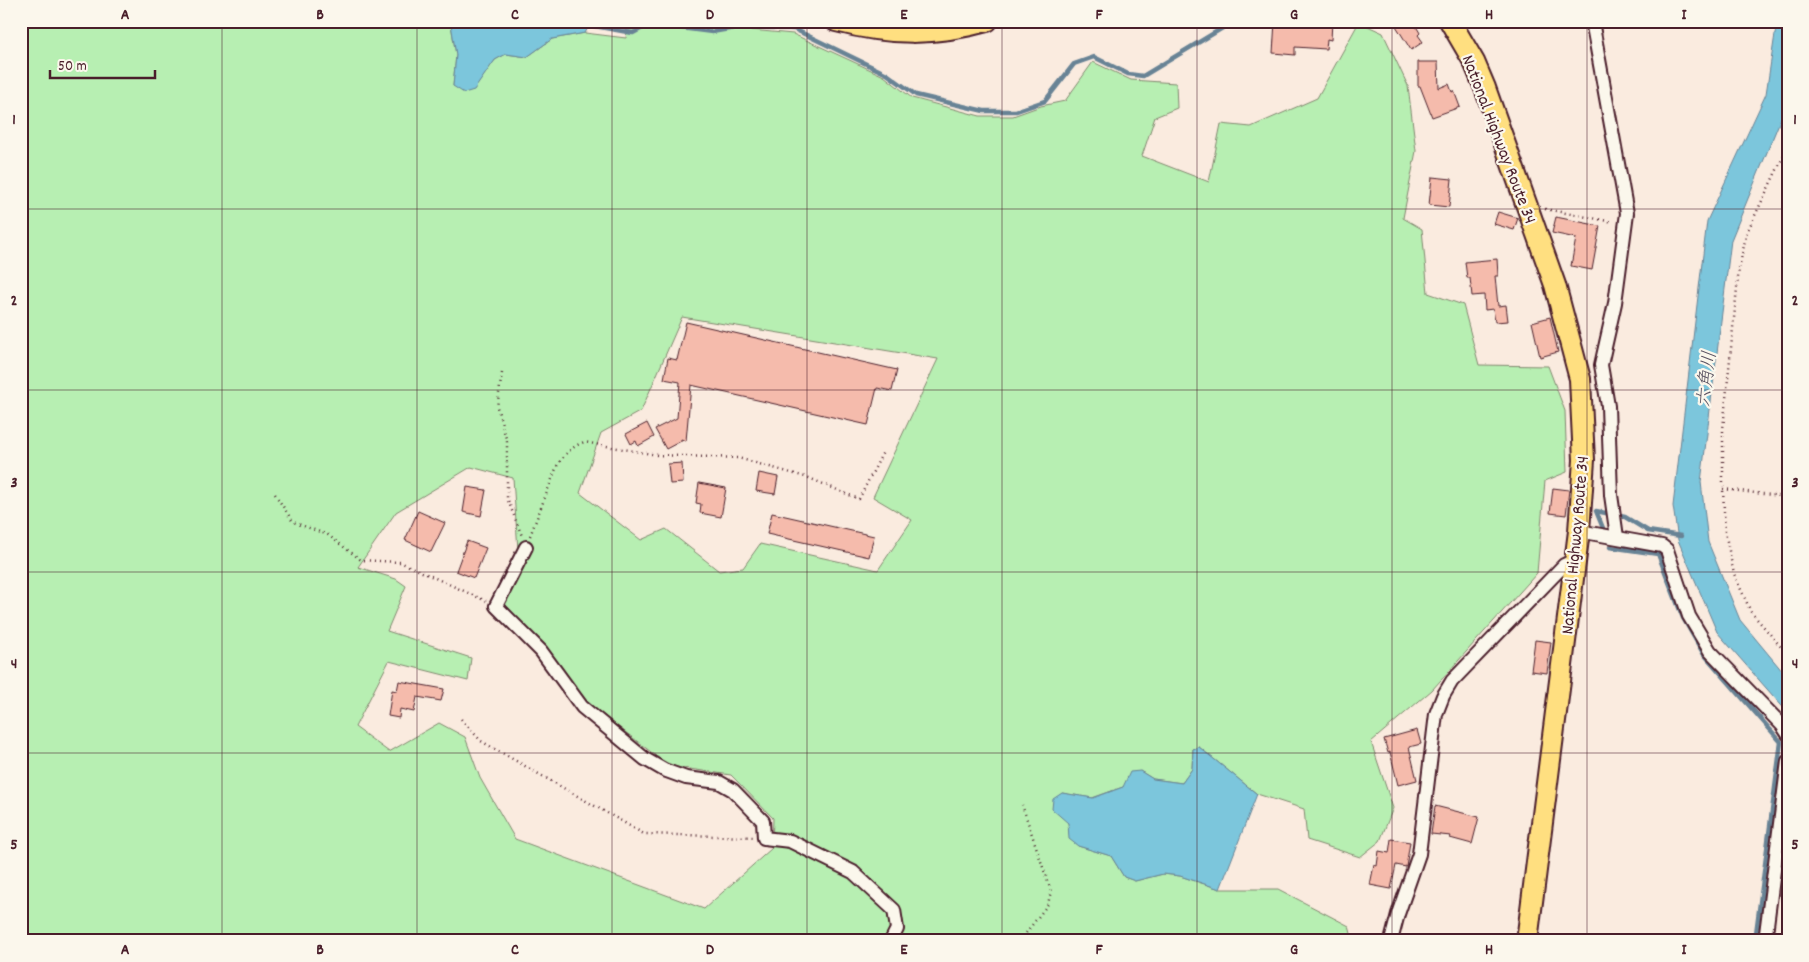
<svg xmlns="http://www.w3.org/2000/svg" width="1809" height="962" font-family="Dekko,'Klee One',sans-serif">
<style>
.green{fill:#b7efb2;stroke:#80876e;fill-rule:evenodd}
.water{fill:#7cc6dc;stroke:#688395}
.lines{fill:none;stroke-linecap:round;stroke-linejoin:round}
.stream{stroke:#688395;stroke-width:4.5}
.building{fill:#f5bbac;stroke:#4a1f2b}
.minor-casing{stroke:#4a1f2b;stroke-width:16}
.trunk-casing{stroke:#4a1f2b;stroke-width:24}
.path{stroke:#4a1f2b;stroke-width:2.5;stroke-dasharray:1 4;stroke-linecap:butt}
.minor{stroke:#fbf7ec;stroke-width:12}
.trunk{stroke:#ffdf80;stroke-width:20}
.grid{fill:none;stroke:#4a1f2b;stroke-width:1;stroke-opacity:0.55}
.labels{text-anchor:middle;stroke-width:4.5;stroke-linejoin:round;paint-order:stroke}
.street-label{font-size:18px;fill:#4a1f2b;stroke:#fbf7ec}
.water-label{font-size:19px;font-style:italic;fill:#595160;stroke:#fbf7ec}
.neatline{fill:none;stroke:#4a1f2b;stroke-width:2}
.grid-label{font-size:16px;text-anchor:middle;font-weight:bold;fill:#4a1f2b}
</style>
<rect width="100%" height="100%" fill="#faebdf"/>
<filter id="ink" filterUnits="userSpaceOnUse"><feTurbulence type="fractalNoise" baseFrequency=".02" numOctaves="2"/><feDisplacementMap in="SourceGraphic" scale="10" xChannelSelector="R" yChannelSelector="G"/><feConvolveMatrix kernelMatrix="1 2 1 2 8 2 1 2 1" color-interpolation-filters="sRGB"/></filter>
<g filter="url(#ink)">
<path class="green" d="M21 21H448L451 24 456 55 453 86 474 89 495 60 506 54 527 57 552 39 585 33 626 38 628 21H736L751 30 793 34 884 76 912 98 980 116H1013L1041 106 1065 101 1093 62 1131 80 1176 83 1177 108 1155 117 1142 156 1209 182 1221 124 1251 127 1317 98 1359 22 1383 33 1408 86 1416 151 1403 218 1422 229 1428 293 1463 305 1479 365 1548 366 1565 411 1567 472 1545 481 1537 573 1432 690 1371 742 1393 808 1380 841 1360 857 1307 840 1304 809 1257 794 1199 747 1193 749 1192 769 1182 783 1153 779 1140 771 1123 787 1092 798 1062 793 1068 823 1078 846 1111 856 1124 877 1135 881 1163 874 1180 876 1220 889H1278L1349 926 1353 941H21ZM682 317 938 359 873 497 912 520 878 570 760 544 743 568 719 571 666 529 641 540 580 493 601 433 641 411ZM471 467 513 478 518 550 496 593 589 704 669 766 731 775 773 818 772 848 704 909 515 839 480 778 465 737 439 723 389 752 355 727 389 661 468 681 471 658 387 631 406 586 396 579 358 567 396 512Z"/>
<g class="water">
<polygon points="448,21 592,21 585,33 552,39 527,57 506,54 495,60 474,90 464,93 453,86 456,55 451,24"/>
<polygon points="1777,21 1788,21 1788,101 1731,240 1701,482 1708,542 1740,620 1788,678 1788,713 1717,632 1678,540 1673,506 1707,221 1766,94"/>
<polygon points="1199,747 1257,794 1220,889 1180,876 1163,874 1135,881 1124,877 1111,856 1078,846 1069,839 1068,823 1052,809 1053,799 1062,793 1093,798 1123,787 1130,772 1140,771 1153,779 1182,783 1192,769 1193,749"/>
</g>
<g class="lines">
<g class="stream">
<polyline points="589,25 633,33 650,24 712,32 746,26 794,29 887,74 916,95 984,111 1016,111 1045,101 1074,64 1094,57 1128,74 1143,76 1234,21"/>
<polyline points="1603,528 1596,511 1625,517 1648,531 1681,536"/>
<polyline points="1610,547 1658,554 1683,618 1703,653 1781,742 1755,941"/>
</g>
</g>
<g class="building">
<polygon points="1275,21 1332,21 1331,40 1327,39 1326,49 1295,47 1295,55 1273,53"/>
<polygon points="1393,21 1413,21 1420,33 1418,35 1423,42 1411,50"/>
<polygon points="1418,62 1438,62 1439,88 1449,84 1452,92 1454,91 1460,107 1432,117 1420,86 1418,86"/>
<polygon points="1432,177 1452,179 1449,207 1429,205"/>
<polygon points="1498,212 1518,218 1514,230 1494,224"/>
<polygon points="1556,217 1600,226 1592,270 1571,266 1576,238 1552,233"/>
<polygon points="1497,259 1498,276 1495,276 1498,306 1506,305 1508,321 1495,322 1493,309 1485,310 1484,295 1472,296 1470,278 1467,278 1465,262"/>
<polygon points="1550,317 1558,352 1540,357 1532,322"/>
<polygon points="686,322 897,370 892,391 877,388 868,425 691,385 686,441 681,439 681,441 666,449 655,429 677,418 680,382 664,379 668,358 677,360"/>
<polygon points="647,423 654,437 638,446 636,441 631,444 626,434"/>
<polygon points="682,463 683,483 670,484 668,464"/>
<polygon points="759,473 778,477 775,494 756,491"/>
<polygon points="699,483 726,488 721,517 700,513 701,504 696,503"/>
<polygon points="467,487 486,490 481,516 463,512"/>
<polygon points="1553,488 1569,490 1566,515 1550,513"/>
<polygon points="418,511 445,523 431,552 405,540"/>
<polygon points="772,513 874,536 869,557 767,534"/>
<polygon points="467,541 486,548 474,578 456,571"/>
<polygon points="1535,640 1551,642 1547,673 1531,671"/>
<polygon points="399,681 444,689 441,701 417,697 414,712 400,709 399,718 388,716 392,690 397,691"/>
<polygon points="1417,730 1421,744 1409,747 1417,780 1398,785 1390,752 1388,753 1384,739"/>
<polygon points="1435,806 1479,817 1472,844 1450,838 1451,836 1431,834"/>
<polygon points="1391,839 1410,842 1406,867 1396,865 1391,889 1370,885 1374,865 1377,866 1379,851 1389,853"/>
</g>
<g class="lines">
<defs>
<g id="minor">
<polyline points="1592,21 1627,213 1615,303 1601,365 1608,406 1611,495 1617,537"/>
<polyline points="1579,531 1662,546 1667,550 1689,616 1710,651 1782,725 1788,734"/>
<polyline points="526,547 496,606 541,651 582,707 645,759 664,770 686,778 719,782 733,790 763,821 764,838 790,841 853,872 894,910 897,929 891,941"/>
<polyline points="1391,941 1398,914 1419,854 1436,714 1443,696 1452,681 1564,565 1575,560"/>
<polyline points="1765,941 1788,761"/>
</g>
<g id="trunk">
<path d="M836 21C889 35 934 36 987 21"/>
<polyline points="1450,21 1474,62 1485,88 1555,285 1580,379 1584,460 1579,531 1527,941"/>
</g>
</defs>
<use href="#minor" class="minor-casing"/>
<use href="#trunk" class="trunk-casing"/>
<g class="path">
<polyline points="1788,147 1747,232 1739,268 1723,429 1723,489 1725,532 1734,574 1751,612 1788,655"/>
<polyline points="1545,209 1613,222"/>
<polyline points="502,373 497,407 507,442 507,498 522,536"/>
<polyline points="1723,489 1788,497"/>
<polyline points="275,494 293,522 328,535 361,560 400,562 486,601"/>
<path d="M530 536 557 466C564 455 571 447 584 442L657 455 738 458 809 478 859 499 883 452"/>
<polyline points="461,719 481,741 644,834 753,837"/>
<polyline points="1020,941 1048,904 1051,891 1022,805"/>
</g>
<use href="#minor" class="minor"/>
<use href="#trunk" class="trunk"/>
</g>
</g>
<path class="grid" d="M222 21V941M417 21V941M612 21V941M807 21V941M1002 21V941M1197 21V941M1392 21V941M1587 21V941M21 209H1788M21 390H1788M21 572H1788M21 753H1788"/>
<g class="labels">
<g class="street-label">
<text transform="translate(1500 139) rotate(69)" y="6">National Highway Route 34</text>
<text transform="translate(1574 545) rotate(-85)" y="6">National Highway Route 34</text>
</g>
<g class="water-label">
<text transform="translate(1705 379) rotate(-83)" y="7">六角川</text>
</g>
</g>
<rect width="1809" height="962" fill="none" stroke="#fbf7ec" stroke-width="55"/>
<path d="M50 70v8h105v-8" fill="none" stroke="#4a1f2b" stroke-width="2.5"/>
<text x="58" y="70" font-size="15" fill="#4a1f2b" stroke="#fbf7ec" stroke-width="4" paint-order="stroke">50 m</text>
<rect x="28" y="28" width="1754" height="906" class="neatline"/>
<g class="grid-label">
<text x="125" y="19">A</text>
<text x="320" y="19">B</text>
<text x="515" y="19">C</text>
<text x="710" y="19">D</text>
<text x="904" y="19">E</text>
<text x="1099" y="19">F</text>
<text x="1294" y="19">G</text>
<text x="1489" y="19">H</text>
<text x="1684" y="19">I</text>
<text x="14" y="124">1</text>
<text x="1795" y="124">1</text>
<text x="14" y="305">2</text>
<text x="1795" y="305">2</text>
<text x="14" y="487">3</text>
<text x="1795" y="487">3</text>
<text x="14" y="668">4</text>
<text x="1795" y="668">4</text>
<text x="14" y="849">5</text>
<text x="1795" y="849">5</text>
<text x="125" y="954">A</text>
<text x="320" y="954">B</text>
<text x="515" y="954">C</text>
<text x="710" y="954">D</text>
<text x="904" y="954">E</text>
<text x="1099" y="954">F</text>
<text x="1294" y="954">G</text>
<text x="1489" y="954">H</text>
<text x="1684" y="954">I</text>
</g>
</svg>
